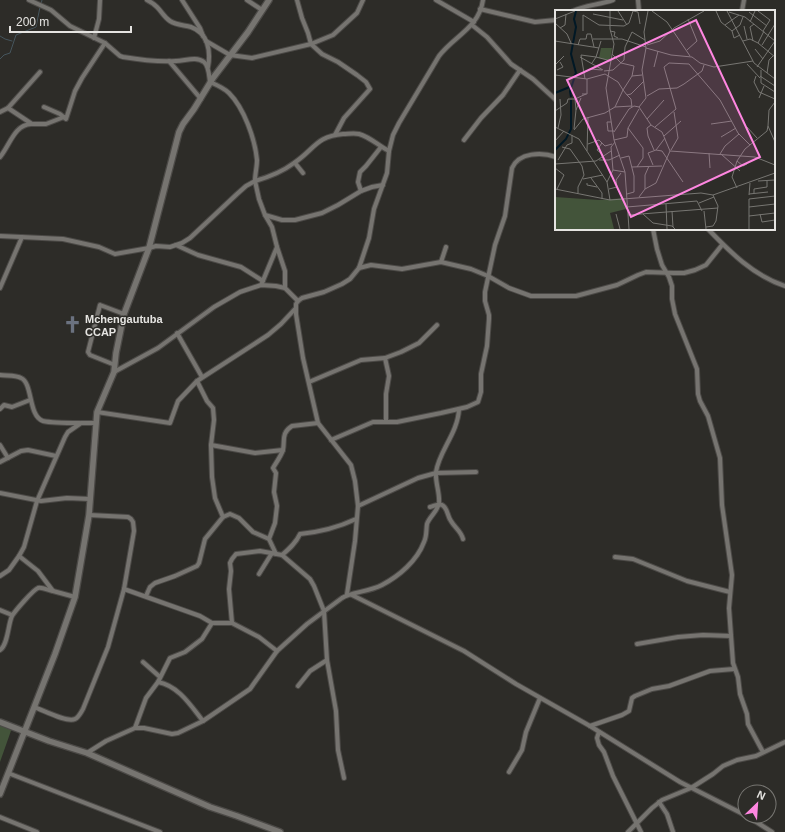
<svg xmlns="http://www.w3.org/2000/svg" width="785" height="832" font-family="Arial,sans-serif">
<style>
.green{fill:#43543a}
.lines{fill:none;stroke-linecap:round;stroke-linejoin:round}
.stream{stroke:#45555d;stroke-width:1}
.minor-casing{stroke:#4c4a47;stroke-width:6}
.tertiary-casing{stroke:#4c4a47;stroke-width:8}
.minor{stroke:#767470;stroke-width:4}
.tertiary{stroke:#767470;stroke-width:5.5}
.labels{text-anchor:middle;stroke-width:3;stroke-linejoin:round;paint-order:stroke}
.poi-label{font-size:11px;font-weight:bold;fill:#e5e4e1;stroke:#2d2c28;text-anchor:start}
.inset-river{fill:none;stroke:#011825;stroke-width:2}
.inset-road{fill:none;stroke:#777672;stroke-width:1}
.view{fill:#fe86e0;fill-opacity:0.15;stroke:#fe86e0;stroke-width:2}
.inset-edge{fill:none;stroke:#e5e4e1;stroke-width:2}
</style>
<rect width="100%" height="100%" fill="#2d2c28"/>
<polygon class="green" points="0,720 13,725 0,762"/>
<g class="lines">
<g class="stream">
<polyline points="41,4 42,0"/>
<polyline points="0,36 5,39 12,41"/>
<polyline points="0,59 4,55 10,53 16,35 36,27 40,7"/>
</g>
<defs>
<g id="minor">
<polyline points="29,0 51,10 70,26 105,43 82,78 75,91 66,119 60,114 44,107"/>
<path d="M147 0C151 2 154 4 157 7 162 12 164 17 170 21 176 25 184 25 191 27 208 33 211 51 208 67"/>
<polyline points="182,0 200,28 203,36"/>
<polyline points="247,0 262,10"/>
<polyline points="297,0 302,18 308,33 311,44 322,54 338,62 357,75 366,82 370,89 344,118 335,135"/>
<polyline points="436,0 474,22"/>
<polyline points="638,0 639,11"/>
<polyline points="480,9 535,22 556,20"/>
<path d="M573 11C585 5 599 5 613 0"/>
<polyline points="742,11 744,0"/>
<polyline points="472,25 487,37 511,64 533,79 556,100"/>
<polyline points="94,38 99,19 100,0"/>
<polyline points="206,41 230,55 252,58 311,44 333,35 357,13 363,0"/>
<polyline points="169,61 201,99"/>
<polyline points="8,108 40,72"/>
<polyline points="0,112 8,108 32,124 46,124 64,117"/>
<polyline points="464,140 481,118 503,95 520,70"/>
<path d="M0 157C10 145 14 125 31 124"/>
<polyline points="295,163 303,173"/>
<path d="M383 185 372 187 361 191 338 205 322 213 295 220H282L265 215 259 199 255 181C269 177 282 172 294 163 314 150 316 136 343 134 348 134 354 133 359 134 370 137 379 146 389 151"/>
<polyline points="361,191 358,182 360,172 366,166 381,147"/>
<polyline points="653,229 657,249 662,265 669,277 672,286 672,299 675,314 697,369 698,394 700,401 708,416 720,458 722,505 732,575 729,608 733,663 738,677 740,694 747,714 748,724 763,752"/>
<path d="M708 229C730 252 754 276 785 286"/>
<path d="M0 236 63 239 99 247 115 254 149 248 156 246 170 247 182 243 190 238 237 194 246 186 255 181C255 174 257 167 257 160 255 139 244 108 229 93 224 88 217 85 210 82 209 76 209 66 204 62 196 56 185 61 176 61 158 62 141 60 123 57L120 56 105 43"/>
<polyline points="176,245 198,255 241,267 263,281"/>
<polyline points="277,247 285,271 285,288"/>
<polyline points="441,262 446,247"/>
<polyline points="359,268 371,265 402,269 441,262 471,269 488,276 509,288 531,296 576,296 617,285 638,275 646,272 674,273 684,273 695,270 706,265 722,245"/>
<polyline points="262,283 277,247 272,227 265,215"/>
<polyline points="0,288 22,237"/>
<polyline points="177,333 202,377"/>
<polyline points="385,358 389,376 386,394 386,422"/>
<polyline points="115,365 90,355 88,352 100,305 124,314"/>
<polyline points="114,372 158,348 214,307 240,292 261,285 276,286 285,288 298,301"/>
<path d="M0 375C6 376 16 375 21 378 33 383 28 416 43 421 52 423 70 423 80 423"/>
<polyline points="309,382 361,360 385,358 401,352 419,343 437,325"/>
<polyline points="0,409 4,405 12,407 30,400"/>
<polyline points="97,412 170,423 178,401 197,381 268,335 281,324 295,309"/>
<path d="M331 440 373 422H397L441 413 467 407 478 402 481 392V374L487 346 489 319V315L485 301V292L495 245 505 216 512 168C519 152 542 152 556 157"/>
<polyline points="0,445 8,458"/>
<polyline points="211,445 255,453 283,450"/>
<polyline points="0,462 21,451 28,450 56,456"/>
<polyline points="0,493 41,501 67,498 90,499"/>
<polyline points="358,506 418,478 436,473 476,472"/>
<path d="M430 507C434 506 439 503 442 505 448 508 447 516 451 521 455 528 461 531 463 539"/>
<polyline points="223,517 230,514 239,518 253,532 269,539"/>
<path d="M276 554 269 539 275 523 277 506 274 492 276 473 273 468C276 463 281 456 283 450 285 440 281 433 292 426L318 423"/>
<path d="M282 555C289 549 296 543 300 534 320 532 339 527 356 519"/>
<polyline points="19,556 38,571 53,591 75,597"/>
<polyline points="615,557 633,559 687,581 730,592"/>
<polyline points="259,574 272,553"/>
<polyline points="0,576 9,570 19,556 24,547 37,501 65,437 68,432 81,423 95,423"/>
<polyline points="124,589 200,616 212,623 232,623 259,637 277,651"/>
<path d="M347 594 355 541 358 506 355 481 351 465 318 423 303 358 296 314V304L298 301 302 298 324 292 342 284 350 279 359 268 369 238 374 209 387 173 389 151 393 135 399 123 439 56C454 36 479 28 483 0"/>
<polyline points="352,595 464,651 516,684 590,726 680,782 745,815"/>
<polyline points="146,596 150,587 155,583 175,576 197,566 199,563 205,539 223,517 215,498 212,477 211,445 214,420 213,408 207,401 197,381"/>
<polyline points="0,610 12,615"/>
<polyline points="232,623 229,589 231,571 230,563 232,559 236,554 260,551 282,555 310,579 314,586 324,611 327,660 336,711 338,750 344,778"/>
<polyline points="637,644 678,637 703,635 731,636"/>
<path d="M0 650C8 645 8 624 12 616 15 611 33 590 38 588 42 587 48 590 53 591"/>
<polyline points="143,662 160,677"/>
<path d="M158 682C179 686 191 706 203 721"/>
<polyline points="298,686 310,671 327,660"/>
<path d="M34 707C43 710 67 723 75 719 79 717 81 712 83 709L108 647 124 589 134 531 133 522 131 519 128 517 89 515"/>
<polyline points="590,726 622,715 629,711 632,698 635,696 652,689 669,686 710,671 734,669"/>
<polyline points="135,728 146,698 158,682 170,658 185,652 202,639 212,623"/>
<polyline points="599,732 597,738 599,745 604,752 613,776 641,832"/>
<path d="M87 753 106 741 135 728H144L172 734 178 733 203 721 250 689 277 651 307 624 342 598C351 592 369 592 382 585 399 576 417 561 424 542 427 536 426 530 427 524 429 517 438 511 439 503 440 493 435 482 436 472 439 451 458 433 459 409"/>
<polyline points="509,772 522,750 526,732 540,698"/>
<polyline points="8,773 160,832"/>
<polyline points="659,802 667,814 673,832"/>
<polyline points="747,816 772,832"/>
<polyline points="0,817 37,832"/>
<polyline points="628,832 652,808 662,800 691,788 713,774 723,766 737,760 756,756 785,742"/>
</g>
<g id="tertiary">
<polyline points="0,722 49,741 87,753 210,807 237,816 280,832"/>
<polyline points="0,794 55,654 75,597 89,515 97,412 114,372 116,353 124,314 149,248 179,132 183,124 194,109 213,78 248,32 269,0"/>
</g>
</defs>
<use href="#minor" class="minor-casing"/>
<use href="#tertiary" class="tertiary-casing"/>
<use href="#minor" class="minor"/>
<use href="#tertiary" class="tertiary"/>
</g>
<defs>
<symbol id="church-bare" viewBox="-9 -9 18 18"><path d="M-1.2-6h2.4v3.5h3.3v2.4h-3.3V6h-2.4V-.1h-3.3v-2.4h3.3Z" fill="#6b7280" stroke="#2d2c28" stroke-width="2.5" paint-order="stroke"/></symbol>
</defs>
<g fill-rule="evenodd">
<use href="#church-bare" x="60" y="312" width="25" height="25"/>
</g>
<g class="labels">
<g class="poi-label">
<text x="85" y="323">Mchengautuba<tspan x="85" dy="13">CCAP</tspan></text>
</g>
</g>
<g transform="translate(555 10)">
<rect width="220" height="220" fill="#2d2c28"/>
<path d="M46 38H57L55 51 44 48ZM0 187 44 190 70 188 71 199 55 203 59 219H0Z" fill="#43543a"/>
<path class="inset-river" d="M19 66 21 63 16 44 21 17 19 9 21 1M0 83 17 76M16 87 15 81 19 69M0 140 11 129 16 119V90"/>
<path class="inset-road" d="M55 1V19L59 34 51 78 59 130 70 162 74 219M63 1 72 15M78 1 83 2 85 14M97 1 112 12 135 46M161 1 166 12 177 21 185 15 188 7M172 1 199 53 220 69M203 1 215 10 208 21M174 2 190 7 220 31M194 2 212 16M38 4 68 10M0 9 20 1M195 12 200 1M0 13 12 24 16 33M170 15 184 5M189 16 192 29M5 18 10 15 11 4M28 21V5L44 15 69 16 74 13 78 1M55 21 60 22 59 26 63 28M177 21 179 28 185 25M38 29H67L91 37M0 31 44 38M46 31 41 47 56 51M188 31 195 29 203 33 220 47M198 31 195 17 199 14M203 33 209 21M23 35 25 29H31L32 24H36L39 37M92 35 105 31 119 18 149 1M207 35 220 14M91 38 116 45 137 47 145 53 159 57 198 51M200 39 208 49M132 40 142 31 133 9M57 44 66 53 79 56 77 66M25 47 48 60M192 54 205 68M0 55 9 46M99 57 103 41M202 57 220 31M35 59 47 60M2 60 8 57 5 52M206 60V73L220 82M49 61 58 60 69 50 70 37 77 22 90 30M212 63 214 50 218 46M0 65 32 69V84H27M87 65 77 66 68 80 72 85 76 84 89 71M201 66 199 72 204 82 220 89M205 66 220 76M30 69 26 45 41 47 37 53M32 69 50 64 63 72 68 80 60 97M72 85 76 89 77 97M92 86 104 79 122 78 129 74 147 61 149 55M204 88 209 76M220 92 214 100 213 116 220 132M84 97 96 115 107 122 115 141M21 100 20 89 31 84M0 101 12 93 13 89H20M92 109 109 90M56 112H52L53 121H59M156 114 177 111M96 115 92 118 93 126 99 140M0 117 24 129 52 172 55 190M100 117 121 99 109 57 114 53 134 54 165 90 183 123 195 135M192 117 202 128M3 118 6 105 5 89M73 118 88 138V148L82 157M19 119 21 100 26 88M19 120 28 109 50 103 60 97 77 96M59 122 74 99 79 96 84 97 91 88 87 60 91 38 89 22 93 1M109 126 126 111M166 127 181 118M59 130 72 127 73 118 84 99M0 131 9 121M47 133 42 140 48 145M33 134 44 130 50 136 57 134M7 137 15 139 27 156 29 165 23 177V183M101 140 110 128M116 140 123 128 119 102M32 141 33 107M154 143 155 158M165 144 170 136 184 124M166 144 185 161M66 148 74 146 79 166V182L72 184M3 150 12 135 17 133V125M44 150H54L65 145M182 151 188 156 192 154M0 154 41 151 56 141M98 155 93 143 101 140 107 141 128 172M77 157 107 156M0 158 9 165 2 179M58 160 70 162M36 168 47 183V189M28 169 48 165M203 171 220 170M52 172 58 160 56 137 60 132M32 173V175L42 177M182 178 177 167 182 151 190 139 212 121 213 116M0 179 55 190 146 183 158 185 220 163M54 179 62 177 61 170 66 163M90 179V165L94 156M199 183V179L212 177V170M194 184 213 182M194 185 195 173M84 187 90 179 101 173 115 141 200 147 220 155M144 193 159 187M111 194 112 219M72 197 142 191 147 201M194 197 220 194M117 201 118 217M149 201 151 219M61 204 65 219M88 204 98 213 117 216 120 219M205 204 207 212 220 210M73 205 163 198M194 206 220 203M151 217 158 216 161 211 163 196 158 185M194 219V189L220 186"/>
<path class="view" d="M141 10 205 147 76 207 12 70Z"/>
<rect width="220" height="220" class="inset-edge"/>
</g>
<g transform="translate(757 804) rotate(25)"><circle r="19" fill="#2d2c28" stroke="#777672"/>
<path d="M0-3L7 15L0 10L-7 15Z" fill="#fe86e0"/>
<text y="-6" font-size="11" font-weight="bold" text-anchor="middle" fill="#e5e4e1">N</text>
</g>
<path d="M10 26v6h121v-6" fill="none" stroke="#e5e4e1" stroke-width="2"/>
<text x="16" y="26" font-size="12" fill="#e5e4e1" stroke="#2d2c28" stroke-width="3" paint-order="stroke">200 m</text>
</svg>
